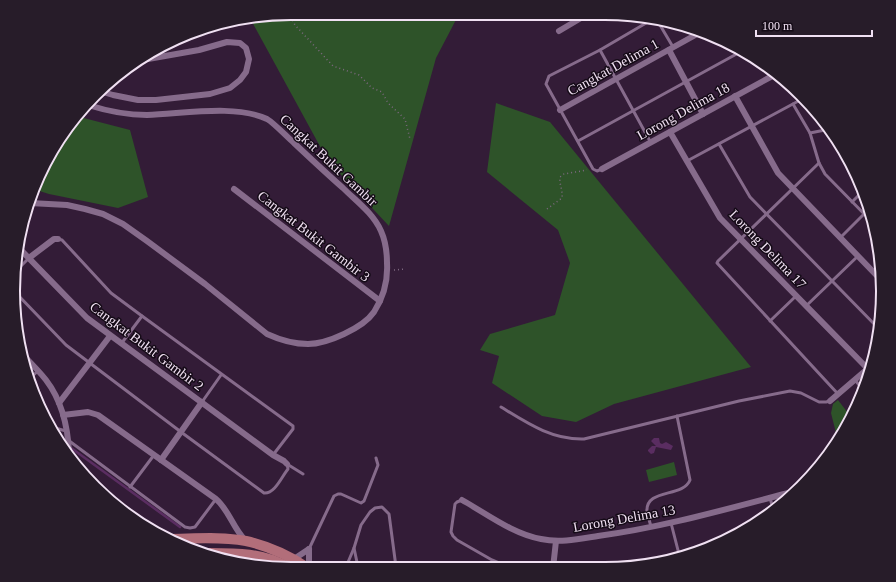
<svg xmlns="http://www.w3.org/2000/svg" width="896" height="582" font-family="Georgia,serif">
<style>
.green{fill:#2e5329}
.water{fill:#5a2d61}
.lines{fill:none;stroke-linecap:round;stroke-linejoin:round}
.stream{stroke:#5a2d61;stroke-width:2.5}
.path{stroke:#7e6a81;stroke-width:1.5;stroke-dasharray:1 3;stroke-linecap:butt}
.service{stroke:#866b8b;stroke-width:3}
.minor{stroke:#866b8b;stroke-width:6}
.primary{stroke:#b26e7a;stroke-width:10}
.labels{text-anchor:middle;stroke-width:3;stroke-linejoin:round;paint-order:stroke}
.street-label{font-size:14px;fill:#f0e0f2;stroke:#150b17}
.rim{fill:none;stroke:#f0e0f2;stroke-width:2}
</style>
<rect width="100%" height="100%" fill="#331c37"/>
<g class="green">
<polygon points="291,13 459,14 436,58 389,226 328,161 251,20"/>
<polygon points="496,103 550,122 751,367 614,404 576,422 542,416 492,383 499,356 480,350 490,334 555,315 570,263 558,230 487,172"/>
<polygon points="76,116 130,130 148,197 118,208 49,194 33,189 34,185 71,122"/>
<polygon points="838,400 851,417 846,430 838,441 831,413 833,404"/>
<polygon points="674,462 677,475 649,482 646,470"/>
</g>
<polygon class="water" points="654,438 659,438 660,443 662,444 666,442 673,446 671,450 656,447 654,453 651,454 648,451 648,450 652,446 656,446 651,441"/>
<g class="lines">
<polyline class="stream" points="56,437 180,527"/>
<g class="path">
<polyline points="289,13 295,25 333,66 359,75 372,88 382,92 388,103 405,119 410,139"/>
<polyline points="381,14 386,15 390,14"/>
<path d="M547 209 562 198C563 190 559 184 560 177L564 174 587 170"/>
<polyline points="394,270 406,269"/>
</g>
<g class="service">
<polyline points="657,20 673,47"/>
<polyline points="600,50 651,143"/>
<polyline points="763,65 770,77"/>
<polyline points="793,104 810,133 819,163 825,174 874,224"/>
<polyline points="810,133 830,129"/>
<polyline points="578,141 742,51"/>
<polyline points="719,144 750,197 880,330"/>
<polyline points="687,161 804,98"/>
<polyline points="819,163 718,261 717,263 838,394"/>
<polyline points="602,169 597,171 593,169 546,84 549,76 600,50 653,19"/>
<polyline points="852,202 863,191"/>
<polyline points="840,238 864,214"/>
<polyline points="58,239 62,240 111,293 142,316 293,426 293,429 273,455"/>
<polyline points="14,273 29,258"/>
<path d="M16 293 66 345 181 432 264 493C275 494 282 476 288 469L287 464 303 474"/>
<polyline points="806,306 858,256"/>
<polyline points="770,321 796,296"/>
<polyline points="121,344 142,316"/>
<polyline points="29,379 38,371"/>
<polyline points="855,380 864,391"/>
<polyline points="202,402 221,375"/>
<path d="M501 407C527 423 552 440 584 439L739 401 790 391 801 393 819 402H826L830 401"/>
<polyline points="48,426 66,431"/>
<polyline points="68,440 185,527 190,528 195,527 216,499"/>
<polyline points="130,487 154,455"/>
<polyline points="770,498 774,512"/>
<polyline points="462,500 457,502 455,504 451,532 453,536 457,540 492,560 511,568"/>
<polyline points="671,523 680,558"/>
<path d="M651 527C650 522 648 517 647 512 645 488 683 498 690 480L677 416"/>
<polyline points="309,549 334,496 338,494 341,494 361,503 364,501 378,465 376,458"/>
<polyline points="649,564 692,554"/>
<polyline points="346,567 354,548"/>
<polyline points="358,567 354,548 361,525 370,512 375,508 382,507 389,514 396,567"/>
</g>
<g class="minor">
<polyline points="559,31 586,15"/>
<polyline points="669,50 703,114"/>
<polyline points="103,92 113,95 138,100 156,100 210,94 230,88 240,80 246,72 249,59 246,48 240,43 227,42 199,50 148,59 142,57"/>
<polyline points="735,96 778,173 882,281"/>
<polyline points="560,110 699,33"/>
<polyline points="670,132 720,218 868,369"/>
<polyline points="602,169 776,74"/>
<polyline points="234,189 380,301"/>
<path d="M30 203 67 205 85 209 103 214 123 224 147 241 205 284 267 334C280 340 293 344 308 344 327 344 363 328 374 312 383 298 388 280 387 263 387 253 385 240 381 231 373 213 356 201 343 188 326 173 310 158 294 143 287 137 274 123 267 119 235 104 183 114 147 115 127 115 107 111 88 105"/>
<polyline points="19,248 87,318 273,455 284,461 287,464"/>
<polyline points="29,258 54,239 58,239"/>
<path d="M21 353C30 362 39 371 46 380 62 401 68 428 69 453"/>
<polyline points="830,401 872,365"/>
<polyline points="59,403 110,336"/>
<path d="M63 415 88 412 98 415 216 499C229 510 233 528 245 540"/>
<polyline points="161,460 202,402"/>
<path d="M462 500C487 514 513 534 541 539 560 543 579 539 598 536 665 527 730 508 796 491"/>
<polyline points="309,549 309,567"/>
<polyline points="294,559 309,549"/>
<polyline points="553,568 556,541"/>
</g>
<g class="primary">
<path d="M166 539C192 539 220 536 246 541 268 546 288 555 306 567"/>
<path d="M209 553C235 553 265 553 287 567"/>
</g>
</g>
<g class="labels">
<g class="street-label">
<text transform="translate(613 67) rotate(-29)" y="5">Cangkat Delima 1</text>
<text transform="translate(683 111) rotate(-29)" y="5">Lorong Delima 18</text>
<text transform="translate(329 160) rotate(43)" y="5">Cangkat Bukit Gambir</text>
<text transform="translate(314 236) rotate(38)" y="5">Cangkat Bukit Gambir 3</text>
<text transform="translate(768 249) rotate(46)" y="5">Lorong Delima 17</text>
<text transform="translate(147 346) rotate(37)" y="5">Cangkat Bukit Gambir 2</text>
<text transform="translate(624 518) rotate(-10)" y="5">Lorong Delima 13</text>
</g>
</g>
<path d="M0 0H896V582H0ZM291 20H605A271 271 0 0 1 876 291V291A271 271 0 0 1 605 562H291A271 271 0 0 1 20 291V291A271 271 0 0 1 291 20Z" fill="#271c29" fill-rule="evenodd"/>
<path class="rim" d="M291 20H605A271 271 0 0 1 876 291V291A271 271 0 0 1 605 562H291A271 271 0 0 1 20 291V291A271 271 0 0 1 291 20Z"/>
<path d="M756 30v6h116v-6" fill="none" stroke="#f0e0f2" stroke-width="2"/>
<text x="762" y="30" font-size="12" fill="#f0e0f2" stroke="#150b17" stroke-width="3" paint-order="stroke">100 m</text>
</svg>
